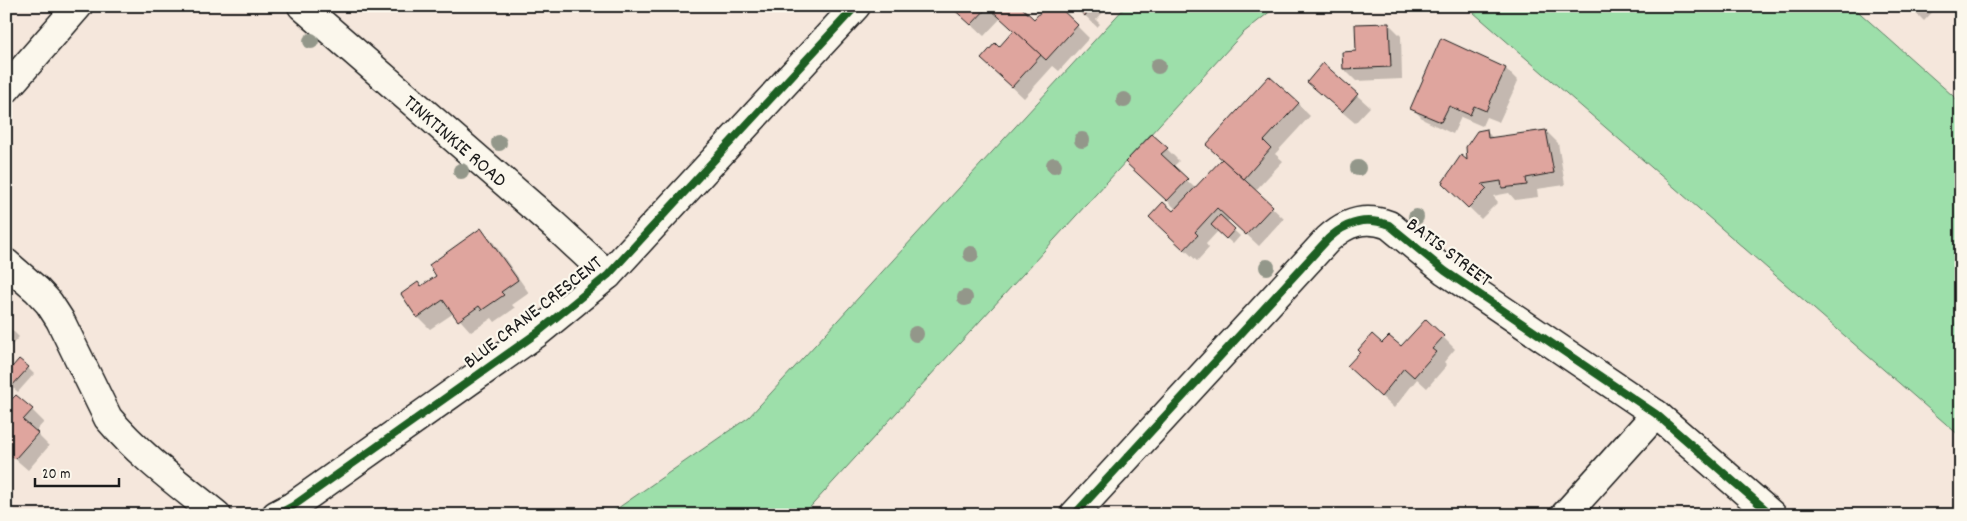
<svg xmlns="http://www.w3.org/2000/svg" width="1967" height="521" font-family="Dekko,sans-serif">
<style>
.green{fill:#9ddfaa;stroke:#5c7e63}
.shadow{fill:#0003}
.building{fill:#dfa59e;stroke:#1c1c1c}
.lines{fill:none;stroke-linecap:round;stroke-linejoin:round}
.minor-casing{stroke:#1c1c1c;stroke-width:31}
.minor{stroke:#fbf7ec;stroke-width:28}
.cycleway-casing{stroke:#fbf7ec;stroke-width:11}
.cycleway{stroke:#1b5e20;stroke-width:8}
.tree{fill:#93978a}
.labels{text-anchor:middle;stroke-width:4.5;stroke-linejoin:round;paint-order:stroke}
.street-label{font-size:20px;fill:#1c1c1c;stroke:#fbf7ec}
</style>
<rect width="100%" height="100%" fill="#f5e7dc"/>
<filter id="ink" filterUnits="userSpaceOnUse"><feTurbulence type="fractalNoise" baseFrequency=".02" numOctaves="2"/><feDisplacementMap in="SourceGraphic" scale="10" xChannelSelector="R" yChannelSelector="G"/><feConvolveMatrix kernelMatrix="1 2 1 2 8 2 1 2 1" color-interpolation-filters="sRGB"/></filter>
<g filter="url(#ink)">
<g class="green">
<polygon points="1126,6 1277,6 1243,33 803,515 608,515 749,417"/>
<polygon points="1466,6 1852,6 1961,103 1961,437"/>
</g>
<g class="shadow">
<polygon points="951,6 1018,6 1034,21 1077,26 1089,38 1059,71 1053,66 1024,98 995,71 999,49 1015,31 1001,18 984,36"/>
<polygon points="1075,6 1109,6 1096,20 1100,24 1097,27"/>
<polygon points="1909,6 1938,6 1924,21"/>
<polygon points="1389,24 1401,36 1402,79 1356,81 1344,69 1357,52"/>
<polygon points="1323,65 1370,107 1355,123 1321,94"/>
<polygon points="1506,69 1518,81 1499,122 1486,117 1482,126 1461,117 1453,134 1424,120 1412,108"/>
<polygon points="1298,104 1310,116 1275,154 1283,161 1255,191 1284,219 1259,246 1230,219 1226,223 1240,236 1233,244 1218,231 1206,244 1209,248 1197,261 1163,229 1177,210 1127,162 1167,149 1179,161 1173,167 1196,189"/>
<polygon points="1486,131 1494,139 1546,131 1558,143 1565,185 1537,189 1538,197 1515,200 1509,193 1493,196 1498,202 1481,219 1443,182 1469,163"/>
<polygon points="481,230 493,242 529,293 512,305 515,308 495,322 492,318 471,332 454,313 430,329 418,317 403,294 421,287 437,276"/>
<polygon points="6,324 19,337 6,351"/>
<polygon points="1443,337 1455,349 1444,362 1447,365 1427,388 1417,379 1394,408 1361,378 1382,345 1401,348"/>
<polygon points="28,368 34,374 18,392 6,382"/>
<polygon points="6,407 32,410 44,422 35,432 49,446 28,470 6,451"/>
</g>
<g class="building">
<polygon points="950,6 987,6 988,7 971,25"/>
<polygon points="987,6 1020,6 1034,19 1046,6 1058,6 1078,25 1046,60"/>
<polygon points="1074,6 1086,6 1085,8 1088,11 1085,16"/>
<polygon points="1389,23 1391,67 1343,69 1342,52 1356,51 1355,24"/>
<polygon points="1014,30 1041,55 1012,87 981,59 995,43 999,47"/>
<polygon points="1441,38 1506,68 1486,111 1474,106 1470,115 1449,106 1441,122 1410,109"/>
<polygon points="1323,63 1358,94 1342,112 1307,82"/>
<polygon points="1269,76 1299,103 1264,141 1271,148 1244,179 1206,145"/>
<polygon points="1487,129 1488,138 1546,130 1554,173 1526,178 1527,185 1502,188 1501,181 1482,184 1487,189 1468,208 1442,183 1461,155 1467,160 1466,147 1477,131"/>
<polygon points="1152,134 1168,148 1161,154 1188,179 1167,201 1125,162"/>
<polygon points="1222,159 1273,206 1246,235 1217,208 1195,232 1198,235 1184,250 1149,217 1163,202 1173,211"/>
<polygon points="1220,215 1235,229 1226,239 1211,225"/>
<polygon points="481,228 518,280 501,292 504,295 482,310 479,306 458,321 443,300 417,318 401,294 418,282 421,286 436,276 429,265"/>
<polygon points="1426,319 1444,336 1432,349 1436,352 1414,377 1404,368 1381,397 1347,366 1360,352 1358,350 1372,334 1382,343 1389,336 1401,346"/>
<polygon points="19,359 29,367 11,387 6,383 6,374"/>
<polygon points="16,395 33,409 23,420 38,433 15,459 6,451 6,405"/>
</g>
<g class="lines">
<defs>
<g id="minor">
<polyline points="302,6 554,225 608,275"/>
<polyline points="6,89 78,6"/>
<path d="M6 263 37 290 49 303 60 320 108 418C139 455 180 485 217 515"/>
<polyline points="276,515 293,506 537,333 608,275 856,6"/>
<path d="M1074 515 1328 239C1346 222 1365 216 1389 225L1445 271 1656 414 1772 515"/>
<polyline points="1565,515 1656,414"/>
</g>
</defs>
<use href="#minor" class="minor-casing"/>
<use href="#minor" class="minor"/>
<defs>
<g id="cycleway">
<polyline points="276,515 293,506 537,333 608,275 856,6"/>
<path d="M1074 515 1328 239C1346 222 1365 216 1389 225L1445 271 1656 414 1772 515"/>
</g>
</defs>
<use href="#cycleway" class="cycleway-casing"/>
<use href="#cycleway" class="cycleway"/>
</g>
<g class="tree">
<circle cx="311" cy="41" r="8"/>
<circle cx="1158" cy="66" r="8"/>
<circle cx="1124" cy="100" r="8"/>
<circle cx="1082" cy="140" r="8"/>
<circle cx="499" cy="143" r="8"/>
<circle cx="1054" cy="165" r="8"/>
<circle cx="1358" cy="168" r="8"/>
<circle cx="461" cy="171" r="8"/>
<circle cx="1416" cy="217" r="8"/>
<circle cx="971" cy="254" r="8"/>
<circle cx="1267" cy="267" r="8"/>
<circle cx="965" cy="298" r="8"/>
<circle cx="916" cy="334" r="8"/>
</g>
</g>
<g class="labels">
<g class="street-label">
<text transform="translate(456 140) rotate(41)" y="7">TINKTINKIE ROAD</text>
<text transform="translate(1450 251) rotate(37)" y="7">BATIS STREET</text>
<text transform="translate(532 311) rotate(-38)" y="7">BLUE CRANE CRESCENT</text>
</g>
</g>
<rect width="1967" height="521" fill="none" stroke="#fbf7ec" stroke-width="25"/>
<rect x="12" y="12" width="1942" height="496" fill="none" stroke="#1c1c1c" stroke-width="2" filter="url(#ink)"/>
<path d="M35 478v8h84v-8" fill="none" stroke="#1c1c1c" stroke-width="2.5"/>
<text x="42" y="478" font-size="15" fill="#1c1c1c" stroke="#fbf7ec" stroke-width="4" paint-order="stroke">20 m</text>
</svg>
